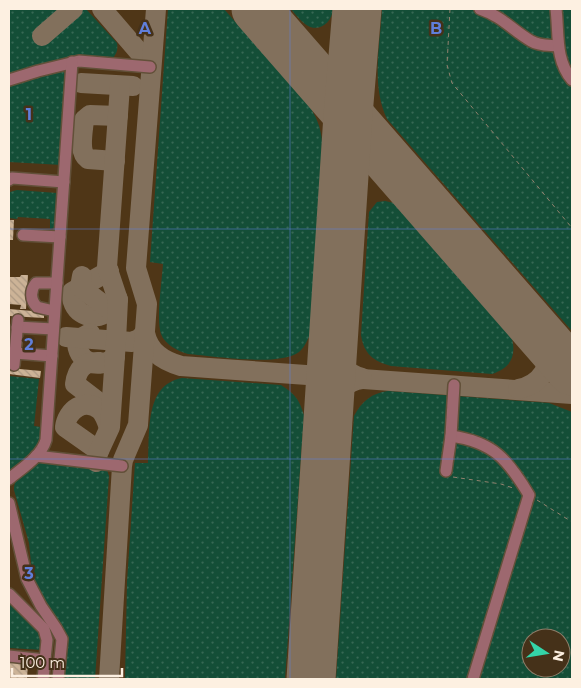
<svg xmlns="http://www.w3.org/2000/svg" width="581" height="688" font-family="Montserrat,sans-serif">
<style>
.built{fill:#4f3617;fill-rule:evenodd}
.grass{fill:url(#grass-dots);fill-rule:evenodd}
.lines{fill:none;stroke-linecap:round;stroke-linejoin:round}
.taxiway{stroke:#82705c;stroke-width:20}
.runway{stroke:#82705c;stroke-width:49}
.building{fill:url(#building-back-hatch)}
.minor-casing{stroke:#625039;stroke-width:14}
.path{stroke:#93826e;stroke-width:1;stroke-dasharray:4 4;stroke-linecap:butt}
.minor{stroke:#9d686f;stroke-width:11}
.grid{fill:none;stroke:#607fdb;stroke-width:1;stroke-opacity:0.55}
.grid-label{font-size:16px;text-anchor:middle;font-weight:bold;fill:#607fdb;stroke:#453119;stroke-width:5;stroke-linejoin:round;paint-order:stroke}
</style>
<defs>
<pattern id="grass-dots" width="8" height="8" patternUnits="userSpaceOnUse" patternTransform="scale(1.25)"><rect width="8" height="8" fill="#144e37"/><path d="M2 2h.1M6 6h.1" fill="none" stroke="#376854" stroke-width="1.8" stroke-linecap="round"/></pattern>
<pattern id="building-back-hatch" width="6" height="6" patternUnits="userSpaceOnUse" patternTransform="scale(1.25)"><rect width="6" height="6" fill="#ccb397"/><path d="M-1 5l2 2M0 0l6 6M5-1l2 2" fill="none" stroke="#ac9882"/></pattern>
</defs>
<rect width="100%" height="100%" fill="#453119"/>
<path class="built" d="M9 9H560L564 57 572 67V679H9ZM531 638H561V668H531Z"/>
<g class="grass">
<path d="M9 9H86L117 43C118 50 117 53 112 59L39 67 9 73Z"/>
<path d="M168 9H224L308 104C316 116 321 127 322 142L311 332C308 339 305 347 299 352 279 367 214 356 188 354 178 351 165 345 161 334 156 319 162 280 163 264L150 262Z"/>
<path d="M291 9H333C332 23 318 34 305 24 300 20 295 14 291 9Z"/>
<path d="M382 9H555L572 82V331L387 119C371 85 380 46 382 9Z"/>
<polygon points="560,9 572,9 572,67 564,58"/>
<polygon points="61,70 67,75 62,165 9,162 9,84"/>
<polygon points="17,190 57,193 56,227 50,229 50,219 18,217 17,219 9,218 10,192"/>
<path d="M385 201 394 203 400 209 511 335C517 355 512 367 492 374L391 366C373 361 364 354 361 335L369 212 377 202Z"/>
<path d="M9 376 39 379 34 426 41 427C41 431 42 436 41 440 38 450 17 464 9 471Z"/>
<path d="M182 378 281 385C295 394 299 399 304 415L285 679H125L127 582 135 463H148C150 433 144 385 182 378Z"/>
<path d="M388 391 549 403 572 412V679H336L354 416C362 401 372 393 388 391ZM531 638H561V668H531Z"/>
<path d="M38 460 107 470 109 476 95 679H60L64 647 33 582 29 543 14 490C14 475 28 468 38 460Z"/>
<polygon points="11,600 42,632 43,650 9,648 9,606"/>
</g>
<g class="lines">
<g class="taxiway">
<polyline points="102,9 145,59 150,67"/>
<polyline points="42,36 73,9"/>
<polyline points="81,83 133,86"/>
<path d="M115 161 88 159C78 152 83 132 84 120L90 115 118 116"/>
<path d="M109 271 72 292C70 310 88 322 104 314 110 311 114 304 118 299"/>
<polyline points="82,276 80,287 117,315"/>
<path d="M90 333 77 340C76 362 98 371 115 357"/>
<path d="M66 337 132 342 139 339 145 333C149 352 163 361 181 366L572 394"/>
<path d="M335 342C337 360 344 373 362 378"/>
<path d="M100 362C84 361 77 369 75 384L105 407"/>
<path d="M518 389C540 385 555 365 545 343 543 337 537 332 533 327"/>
<path d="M330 408C337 393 345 381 362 379"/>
<path d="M99 451 65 427C67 410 85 397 100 410 105 415 107 422 109 428"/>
<polyline points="96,462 98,453 110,427 116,341 118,300 107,267 120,86"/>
<polyline points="109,679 122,466 123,460 138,425 147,304 136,268 156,9"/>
</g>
<g class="runway">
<polyline points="256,9 572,371"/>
<polyline points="311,679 348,115 357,9"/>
</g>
</g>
<g class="building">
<polygon points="9,220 14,220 13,240 9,240"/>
<polygon points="21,275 28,275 26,309 20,309 21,305 9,304 9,277 20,277"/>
<polygon points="9,309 44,312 44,318 9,316"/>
<polygon points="9,368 41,371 40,378 9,374"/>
<polygon points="9,662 28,663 27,679 9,679"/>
</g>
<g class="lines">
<defs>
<g id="minor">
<path d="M480 9C503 17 512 30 531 41 539 46 549 45 558 46"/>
<path d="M556 9C559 34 555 60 572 80"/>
<polyline points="9,80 38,71 79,61 150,67"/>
<polyline points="9,180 12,178 64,182"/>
<polyline points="23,235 60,237"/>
<path d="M54 311 37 307C30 300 30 290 36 283H57"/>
<polyline points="17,327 53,329"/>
<polyline points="15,353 52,356"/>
<polyline points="14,365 18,320"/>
<path d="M451 436C494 442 508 460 529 495L473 679"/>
<polyline points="36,456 122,466"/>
<polyline points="446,471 451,436 454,385"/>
<path d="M9 479C22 468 41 457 46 440L72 62"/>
<polyline points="9,503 27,579 41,606 56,628 62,639 58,679"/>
<polyline points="9,594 44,629 47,640 43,679"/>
<polyline points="9,656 45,660"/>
</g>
</defs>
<use href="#minor" class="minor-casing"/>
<g class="path">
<polyline points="450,9 447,65 452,83 572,228"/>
<polyline points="453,477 501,484 513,488"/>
<polyline points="537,500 572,522"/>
</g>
<use href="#minor" class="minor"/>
</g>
<path class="grid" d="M290 9V679M9 229H572M9 459H572"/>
<g class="grid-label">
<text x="145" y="34">A</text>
<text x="436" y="34">B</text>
<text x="29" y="120">1</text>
<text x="29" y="350">2</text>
<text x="29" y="579">3</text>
</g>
<rect width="581" height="688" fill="none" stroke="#fdf0e1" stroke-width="20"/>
<g transform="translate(546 653) rotate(102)"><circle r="24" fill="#453119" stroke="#8f7d69"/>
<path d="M0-4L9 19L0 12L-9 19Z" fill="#34d4a8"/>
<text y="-8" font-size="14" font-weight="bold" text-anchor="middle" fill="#fdf0e1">N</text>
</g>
<path d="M12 668v8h110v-8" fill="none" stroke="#fdf0e1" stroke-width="2.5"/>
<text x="20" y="668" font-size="15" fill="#fdf0e1" stroke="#453119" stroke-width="4" paint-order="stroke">100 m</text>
</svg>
